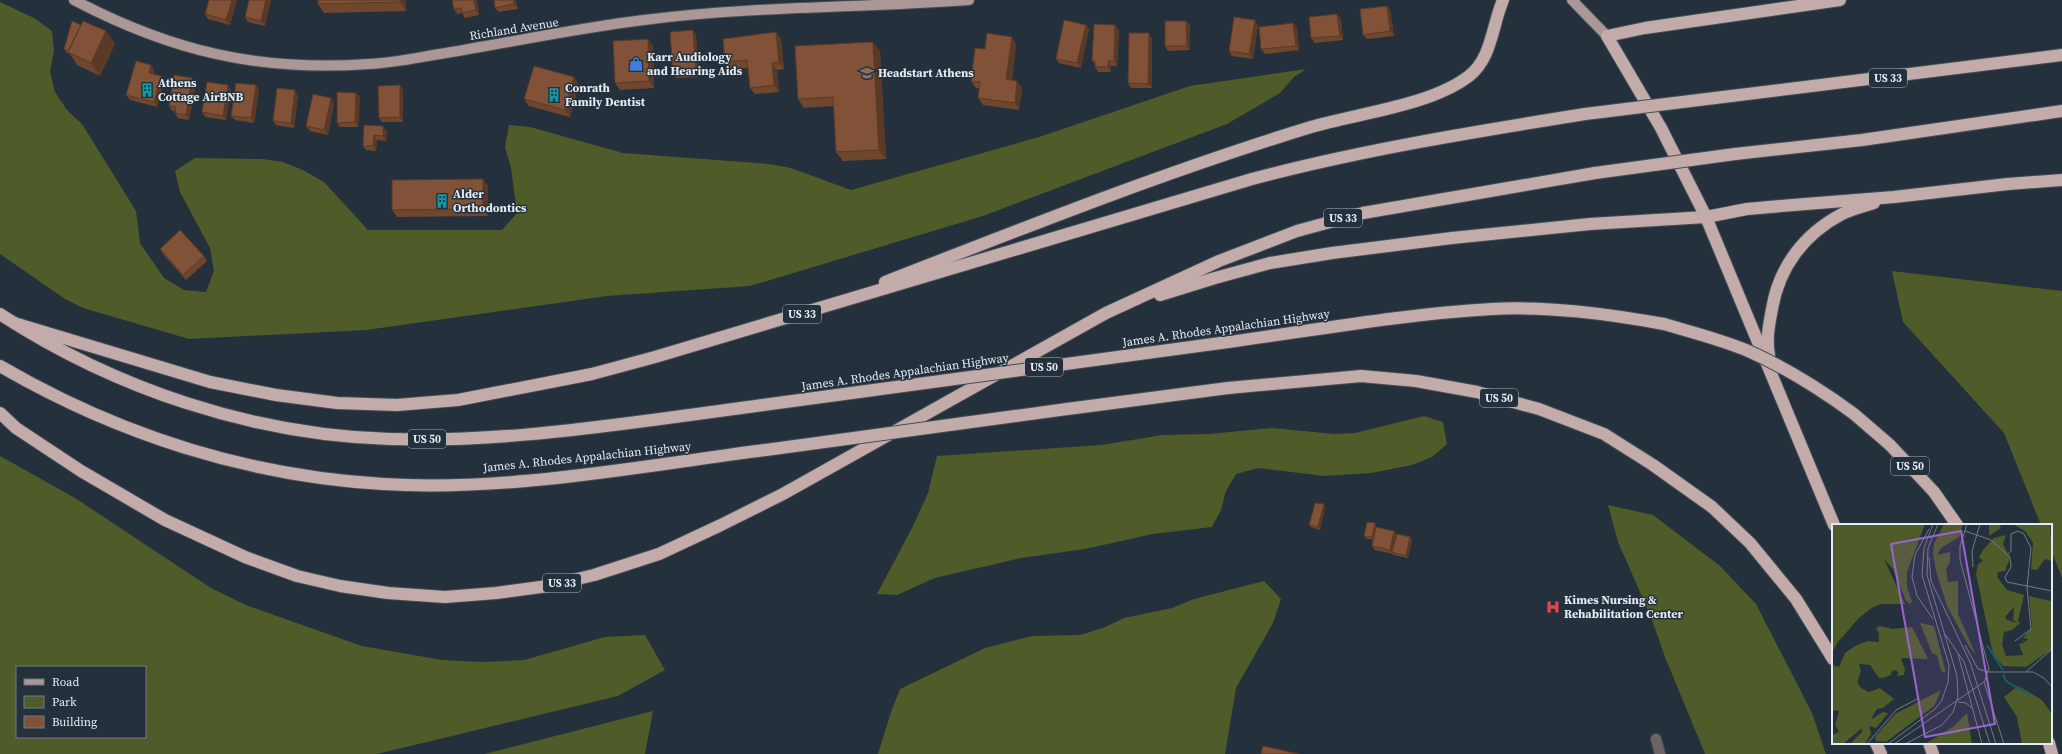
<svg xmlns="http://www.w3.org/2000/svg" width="2062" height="754" font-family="'Source Serif 4',serif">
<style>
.green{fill:#4f5b29;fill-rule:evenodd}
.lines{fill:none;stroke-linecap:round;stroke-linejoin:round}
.minor-casing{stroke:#434e59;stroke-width:12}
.major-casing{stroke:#434e59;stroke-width:12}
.highway-casing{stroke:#434e59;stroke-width:14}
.minor{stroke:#6d6463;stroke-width:10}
.major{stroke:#aa9796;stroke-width:10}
.highway{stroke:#c3aba9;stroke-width:12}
.highway-bridge-casing{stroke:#434e59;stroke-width:14;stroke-linecap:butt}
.highway-bridge{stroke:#c3aba9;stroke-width:12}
.wall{fill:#6f472f}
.shaded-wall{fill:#5a3926}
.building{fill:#815237;stroke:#5a3926}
.labels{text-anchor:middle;stroke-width:3;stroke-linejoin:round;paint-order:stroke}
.shield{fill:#24303c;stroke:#aab3bc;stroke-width:1}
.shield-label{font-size:11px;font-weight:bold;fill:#e3ebf3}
.street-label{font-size:12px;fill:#e3ebf3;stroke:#24303c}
.poi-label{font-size:12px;font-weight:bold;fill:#e3ebf3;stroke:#24303c;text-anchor:start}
.inset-river{fill:none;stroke:#10606f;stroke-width:2}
.inset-road{fill:none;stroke:#707b85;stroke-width:1}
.view{fill:#9a65cf;fill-opacity:0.15;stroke:#9a65cf;stroke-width:2}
.inset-edge{fill:none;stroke:#e3ebf3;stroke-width:2}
</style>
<rect width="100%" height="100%" fill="#24303c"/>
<g class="green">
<polygon points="0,2 34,18 52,31 54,51 50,72 55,92 67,110 82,124 136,211 140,243 164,278 184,290 206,292 214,271 210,248 180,192 175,171 195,158 262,159 283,162 303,170 324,182 368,230 502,230 517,213 511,168 505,147 509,125 530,127 623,153 769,164 791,168 851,190 1039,137 1190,86 1306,69 1294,77 1280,93 1227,124 983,216 750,286 607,296 366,330 189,339 83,308 65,299 0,254"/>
<polygon points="1892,271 2062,291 2062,578 2051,550 2051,525 2041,525 2004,433 1903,322"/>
<polygon points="1424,416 1443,422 1447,444 1432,457 1412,465 1371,473 1325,476 1258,468 1236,474 1226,491 1221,510 1212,527 1153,534 1085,549 1021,558 935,578 897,595 877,594 913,526 928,493 937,456 1101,445 1163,435 1209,434 1272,428 1334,434 1355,433"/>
<path d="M0 456 75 498 211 588 248 606 362 646 442 660 483 662 524 660 605 637 645 635 665 670 618 696 377 754H0ZM17 667H145V737H17Z"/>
<polygon points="1608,505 1653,515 1720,566 1756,604 1812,713 1826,754 1705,754 1665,657 1651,617 1618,542"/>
<polygon points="1264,581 1281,599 1273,623 1236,688 1225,754 878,754 891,712 900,689 985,648 1032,636 1080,635 1103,628 1124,618 1172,608 1194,599"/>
<polygon points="653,711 645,754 484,754"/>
</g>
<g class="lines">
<defs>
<polyline id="minor" points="1656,739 1660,754"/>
<g id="major">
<path d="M74 0C171 51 259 72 369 64 394 63 420 57 446 53 512 42 578 28 644 20 752 6 861 8 969 0"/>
<polyline points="1572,0 1607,36"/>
</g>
<g id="highway">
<polyline points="1715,98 2062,55"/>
<polyline points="1735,154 1862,140 2062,111"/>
<path d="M885 282C1026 227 1167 171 1311 127 1358 113 1430 106 1469 76 1492 58 1492 26 1503 0"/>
<polyline points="1160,295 1215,278 1270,263 1332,253 1452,238 1590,224 1706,217 1747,209 1793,205 1894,197 2008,184 2062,180"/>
<path d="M0 314C115 389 253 435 390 439 481 442 570 431 660 419 727 410 793 401 859 392"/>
<path d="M14 323 210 382 276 395 337 403 397 405 458 400 592 374 655 357 1252 179C1361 150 1473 132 1585 114"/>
<path d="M1228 342C1316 330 1404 314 1492 309 1550 306 1608 314 1664 324"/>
<path d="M1769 355C1766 339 1769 325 1772 309 1779 267 1804 234 1842 214 1852 209 1864 206 1874 203"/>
<path d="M0 366C117 434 247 476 383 484 512 492 645 465 773 449"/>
<polyline points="1067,409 1228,388 1361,376 1416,381 1477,392 1539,409 1604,434 1653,465 1712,507 1750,543 1796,599 1833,659"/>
<polyline points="0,413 16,428 81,471 165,520 245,557 297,576 340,586 388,593 445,597 496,593 548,586 594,575 659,554 721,525 783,494 1106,313 1219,261 1297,231 1363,213 1595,173"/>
<polyline points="1854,414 1890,445 1934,492 1957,525"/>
<polyline points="1834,525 1706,217 1661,128 1607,36 1645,28 1840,0"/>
<polyline points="1876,743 1881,754"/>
<polyline points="1929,743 1933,754"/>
<polyline points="2049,743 2052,754"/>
</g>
</defs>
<use href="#minor" class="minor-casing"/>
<use href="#major" class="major-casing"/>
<use href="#highway" class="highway-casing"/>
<use href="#minor" class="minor"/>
<use href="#major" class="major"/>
<use href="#highway" class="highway"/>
<defs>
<g id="highway-bridge">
<polyline points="1585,114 1715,98"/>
<polyline points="1595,173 1735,154"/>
<path d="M1664 324C1691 332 1719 339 1746 350 1785 367 1820 389 1854 414"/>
<polyline points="859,392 1228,342"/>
<polyline points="773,449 1067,409"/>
</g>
</defs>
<use href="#highway-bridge" class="highway-bridge-casing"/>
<use href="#highway-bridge" class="highway-bridge"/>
</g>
<g class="wall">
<polygon points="237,0 230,25 208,19 205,14"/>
<polygon points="249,0 271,0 265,26 248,22 245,17"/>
<polygon points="318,0 406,0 406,11 324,13 318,4"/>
<polygon points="452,0 477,0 479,15 465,18 462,13 457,14 454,9"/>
<polygon points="516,0 518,9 499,12 495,8"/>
<polygon points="1387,6 1390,10 1394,36 1367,39 1363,35"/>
<polygon points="1341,19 1343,40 1315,43 1311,38"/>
<polygon points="1186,21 1190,25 1190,50 1168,51 1165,46"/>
<polygon points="1293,23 1297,28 1299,50 1265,54 1261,49"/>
<polygon points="81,25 106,31 115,44 100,76 77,65 70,54 67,53 64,49"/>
<polygon points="1086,25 1089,29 1081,68 1059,63 1056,59"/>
<polygon points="1258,25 1253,59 1232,56 1229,51"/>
<polygon points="1119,30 1117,66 1111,66 1111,72 1098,72 1095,67 1095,64 1092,61"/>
<polygon points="696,35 699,77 676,78 673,74"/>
<polygon points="1152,38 1152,88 1131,88 1128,83"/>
<polygon points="648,39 653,46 654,88 620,90 615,83"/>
<polygon points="781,39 784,69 777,70 779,92 755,94 750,88 748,68 730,69 725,62"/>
<polygon points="1016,44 1012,80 1017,81 1022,88 1019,110 983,105 978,98 980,88 976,88 971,81 985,49"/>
<polygon points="880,51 886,159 843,161 836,152 834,106 804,108 798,99"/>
<polygon points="151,65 154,70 153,74 161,76 164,81 157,107 130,100 126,95"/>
<polygon points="196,83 189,120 178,118 175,113 175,111 172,111 169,106"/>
<polygon points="579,84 570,117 529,106 524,99"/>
<polygon points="256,85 259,90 254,123 235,120 231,116"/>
<polygon points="400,85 403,90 403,122 382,122 379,118"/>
<polygon points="231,90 226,120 205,117 202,112"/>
<polygon points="298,95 294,128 276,125 273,121"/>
<polygon points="360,97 358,127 340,127 337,123"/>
<polygon points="334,103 328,135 310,131 306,126"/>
<polygon points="364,125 387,131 386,141 377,140 376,151 366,150 363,146"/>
<polygon points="483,179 488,186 488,216 397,217 392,210"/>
<polygon points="160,249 204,256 207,261 186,280 163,254"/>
<polygon points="1325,507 1320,530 1311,527 1309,525"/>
<polygon points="1376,526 1376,527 1394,531 1397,535 1410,537 1412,540 1408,558 1394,555 1393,553 1393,554 1375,550 1372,546 1373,540 1365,538 1364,536"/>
</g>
<g class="shaded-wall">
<polygon points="232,0 237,0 230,25 226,20"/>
<polygon points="266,0 271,0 265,26 261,21"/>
<polygon points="400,0 406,0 406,11 400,2"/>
<polygon points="474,0 477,0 479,15 476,10"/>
<polygon points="514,0 516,0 518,9 514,4"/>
<polygon points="1387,6 1390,10 1394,36 1390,31"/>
<polygon points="1337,14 1341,19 1343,40 1340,36"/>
<polygon points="1255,20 1258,25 1253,59 1249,54"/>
<polygon points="1186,21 1190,25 1190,50 1187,46"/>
<polygon points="1293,23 1297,28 1299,50 1296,46"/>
<polygon points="1086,25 1089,29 1081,68 1077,63"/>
<polygon points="1115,25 1119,30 1117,66 1114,61"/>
<polygon points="693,30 696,35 699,77 696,72"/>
<polygon points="106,31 115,44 100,76 91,63"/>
<polygon points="776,32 781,39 784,69 779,62"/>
<polygon points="1149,33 1152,38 1152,88 1148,84"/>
<polygon points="1012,37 1016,44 1011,86 1006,79"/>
<polygon points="648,39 653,46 654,88 649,81"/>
<polygon points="873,42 880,51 886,159 879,150"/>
<polygon points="1108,61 1111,66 1111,72 1108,67"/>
<polygon points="772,63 777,70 779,92 774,85"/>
<polygon points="151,65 154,70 152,77 149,73"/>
<polygon points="161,76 164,81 157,107 154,102"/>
<polygon points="574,77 579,84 570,117 565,110"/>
<polygon points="192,78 196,83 189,120 186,115"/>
<polygon points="1017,81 1022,88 1019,110 1015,103"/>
<polygon points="228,85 231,90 226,120 223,116"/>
<polygon points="256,85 259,90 254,123 251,118"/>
<polygon points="400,85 403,90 403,122 400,117"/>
<polygon points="295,90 298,95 294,128 291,123"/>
<polygon points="356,93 360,97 358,127 355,122"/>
<polygon points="331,98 334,103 328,135 324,130"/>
<polygon points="383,126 387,131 386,141 383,136"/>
<polygon points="374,135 377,140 376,151 373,146"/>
<polygon points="483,179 488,186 488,216 483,209"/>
<polygon points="1324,504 1325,507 1320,530 1318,527"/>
<polygon points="1375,523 1376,526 1373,540 1372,537"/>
<polygon points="1394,531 1397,536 1392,552 1393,554 1390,550"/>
<polygon points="1410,537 1412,540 1408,558 1406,556"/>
</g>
<g class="building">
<polygon points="209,0 232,0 226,20 205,14"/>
<polygon points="249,0 266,0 261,21 245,17"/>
<polygon points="318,0 400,0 400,2 318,4"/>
<polygon points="452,0 474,0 476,10 462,13 461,8 454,9"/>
<polygon points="494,0 514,0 514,4 495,8"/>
<polygon points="1387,6 1390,31 1363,35 1360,9"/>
<polygon points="1337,14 1340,36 1311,38 1309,17"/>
<polygon points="1234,17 1255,20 1249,54 1229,51"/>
<polygon points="1064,20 1086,25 1077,63 1056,59"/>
<polygon points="72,21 81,25 68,51 64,49"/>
<polygon points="83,21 106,31 91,63 68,52"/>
<polygon points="1165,21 1186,21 1187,46 1165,46"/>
<polygon points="1293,23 1296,46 1261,49 1259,27"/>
<polygon points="1094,24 1115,25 1114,61 1108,61 1108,67 1095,67 1095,61 1092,61"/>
<polygon points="693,30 696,72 673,74 670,32"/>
<polygon points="776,32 779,62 772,63 774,85 750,88 747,60 725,62 723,39"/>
<polygon points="987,33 1012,37 1006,79 1017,81 1015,103 978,98 980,82 971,81 975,48 985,49"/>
<polygon points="1129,33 1149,33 1148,84 1128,83"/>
<polygon points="648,39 649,81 615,83 613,41"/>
<polygon points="873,42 879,150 836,152 833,97 798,99 795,46"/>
<polygon points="136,61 151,65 149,73 161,76 154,102 126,95"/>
<polygon points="534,66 574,77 565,110 524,99"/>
<polygon points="174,75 192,78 186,115 175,113 176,107 169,106"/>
<polygon points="207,82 228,85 223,116 202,112"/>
<polygon points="236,83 256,85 251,118 231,116"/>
<polygon points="400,85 400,117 379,118 378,86"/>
<polygon points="277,88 295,90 291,123 273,121"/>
<polygon points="337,92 356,93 355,122 337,123"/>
<polygon points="313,94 331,98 324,130 306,126"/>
<polygon points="364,125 383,126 383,136 374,135 373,146 363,146"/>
<polygon points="483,179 483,209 392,210 392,180"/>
<polygon points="180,230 204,256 183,275 160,249"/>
<polygon points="1315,503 1324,504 1318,527 1309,525"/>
<polygon points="1367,522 1375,523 1372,537 1364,536"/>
<polygon points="1376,527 1394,531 1390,550 1372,546"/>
<polygon points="1397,534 1410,537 1406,556 1392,552"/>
<polygon points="1263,746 1299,754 1261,754"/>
</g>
<defs>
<symbol id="shop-bare" viewBox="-9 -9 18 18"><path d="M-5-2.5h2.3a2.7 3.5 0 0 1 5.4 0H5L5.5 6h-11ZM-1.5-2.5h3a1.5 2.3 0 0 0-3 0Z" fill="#3f7fe0" stroke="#24303c" stroke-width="2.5" paint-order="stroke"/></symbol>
<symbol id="school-bare" viewBox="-9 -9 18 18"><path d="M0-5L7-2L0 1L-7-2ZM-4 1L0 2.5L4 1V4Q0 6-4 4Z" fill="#8d6e63" stroke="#24303c" stroke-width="2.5" paint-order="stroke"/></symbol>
<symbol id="building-bare" viewBox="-9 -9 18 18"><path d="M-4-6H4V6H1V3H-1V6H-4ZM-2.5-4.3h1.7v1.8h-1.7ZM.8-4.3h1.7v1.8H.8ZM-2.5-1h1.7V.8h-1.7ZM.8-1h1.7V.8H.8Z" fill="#0f9aa8" stroke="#24303c" stroke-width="2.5" paint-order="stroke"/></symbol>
<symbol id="hospital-bare" viewBox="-9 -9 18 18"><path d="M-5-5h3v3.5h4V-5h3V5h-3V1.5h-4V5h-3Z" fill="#e0444e" stroke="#24303c" stroke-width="2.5" paint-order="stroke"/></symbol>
</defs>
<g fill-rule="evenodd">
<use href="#shop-bare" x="626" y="54" width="20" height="20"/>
<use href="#school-bare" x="857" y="63" width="20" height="20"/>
<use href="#building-bare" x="137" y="80" width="20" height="20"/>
<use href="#building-bare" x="544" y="85" width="20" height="20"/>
<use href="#building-bare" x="432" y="191" width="20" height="20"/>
<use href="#hospital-bare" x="1543" y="597" width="20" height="20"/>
</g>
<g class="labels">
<g class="shield">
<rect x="1869" y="69" width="38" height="18" rx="3"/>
<rect x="1324" y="209" width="38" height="18" rx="3"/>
<rect x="783" y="305" width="38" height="18" rx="3"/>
<rect x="1025" y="358" width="38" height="18" rx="3"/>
<rect x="1480" y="389" width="38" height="18" rx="3"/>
<rect x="408" y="430" width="38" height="18" rx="3"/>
<rect x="1891" y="457" width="38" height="18" rx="3"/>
<rect x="543" y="574" width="38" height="18" rx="3"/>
</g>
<g class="shield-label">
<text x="1888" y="82">US 33</text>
<text x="1343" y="222">US 33</text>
<text x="802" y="318">US 33</text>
<text x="1044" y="371">US 50</text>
<text x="1499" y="402">US 50</text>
<text x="427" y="443">US 50</text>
<text x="1910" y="470">US 50</text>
<text x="562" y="587">US 33</text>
</g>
<g class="street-label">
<text transform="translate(514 29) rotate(-9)" y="4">Richland Avenue</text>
<text transform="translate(1226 328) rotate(-8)" y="4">James A. Rhodes Appalachian Highway</text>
<text transform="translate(905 372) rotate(-8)" y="4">James A. Rhodes Appalachian Highway</text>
<text transform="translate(587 457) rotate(-6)" y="4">James A. Rhodes Appalachian Highway</text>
</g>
<g class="poi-label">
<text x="647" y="61">Karr Audiology<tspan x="647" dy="14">and Hearing Aids</tspan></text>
<text x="878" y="77">Headstart Athens</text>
<text x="158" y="87">Athens<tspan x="158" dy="14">Cottage AirBNB</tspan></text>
<text x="565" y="92">Conrath<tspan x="565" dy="14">Family Dentist</tspan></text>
<text x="453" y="198">Alder<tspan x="453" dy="14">Orthodontics</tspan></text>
<text x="1564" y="604">Kimes Nursing &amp;<tspan x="1564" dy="14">Rehabilitation Center</tspan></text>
</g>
</g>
<g transform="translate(1832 524)">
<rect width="220" height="220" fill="#24303c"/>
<path d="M0 0H93L75 48V63L80 78 78 80 74 77 61 45 52 35 73 80H50L41 83 27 94 5 119 0 129ZM112 0H131L127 13 109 24 105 31 118 28V38L114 45 116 58 126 57V90L144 131 138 124 115 82 104 47 101 30 102 20ZM157 0H167L169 4 157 12ZM181 0H218L220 37 213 35 205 46 199 45 201 19 193 7ZM174 11 171 20 178 34 173 47 166 48 165 53 175 66 192 71 186 97 188 99 180 106 172 108 170 120 174 132 191 131 187 120 192 119 190 115 193 118 196 115 191 114 200 103 197 72 219 77 220 125 194 143 171 142 161 130 144 50 146 40 151 37 147 33 151 26 162 14ZM182 83 181 96 186 99 175 96 173 93ZM88 99 102 102 114 149 109 147 105 131 100 129ZM48 102 60 105 80 103 96 135 71 134 69 135 73 145 72 151 65 152 67 148 62 146 59 148V151L51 154H47L38 141 27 140 29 147 25 158 29 164 37 168 48 164 62 175 51 184 45 185 41 191 40 195 51 188 56 189 44 204 37 202 39 210 33 220H18L30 208V204L11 220H0V211L7 208 3 201 7 187 0 186V141L7 143 13 129 23 122 36 117 47 118V110L44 104ZM186 162 210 176 220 190V220H190L185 193 172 173ZM109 166 102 182 54 218 44 217 43 213 63 190ZM135 189 140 220H93L122 202Z" fill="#4f5b29" fill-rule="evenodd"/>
<path class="inset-river" d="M155 121 171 146M171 150 174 157 197 171"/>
<path class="inset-road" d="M135 0 128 22V36L157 145 152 158M97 5 83 31 80 53 85 72 101 95M133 7 159 16 178 33 179 43 173 53 175 58 220 67M176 30 179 27V10L186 7 192 10 199 24 195 63 199 105 183 117M97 33 99 57 138 138 164 220M141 43 140 27 148 0M113 110 132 138 158 220M133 121 146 145 157 148M126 130 150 220M157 148H201L212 154 220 163M194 148 220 125M126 178 134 179 140 184M35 220 64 186 87 174M56 220 103 185 110 176 116 158 117 141 90 51 92 24 101 0M62 220 152 158 172 220M73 220 110 201 121 188 126 173 125 152 95 51 96 24 106 0"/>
<path class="view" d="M129 7 163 200 93 213 59 20Z"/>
<rect width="220" height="220" class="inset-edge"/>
</g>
<rect x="16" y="666" width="130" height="72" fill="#24303c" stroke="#707b85"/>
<rect x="24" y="679" width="20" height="6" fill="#aa9796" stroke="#707b85"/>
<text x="52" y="686" font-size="12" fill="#e3ebf3">Road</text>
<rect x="24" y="696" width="20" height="12" fill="#4f5b29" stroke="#707b85"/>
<text x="52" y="706" font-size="12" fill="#e3ebf3">Park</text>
<rect x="24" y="716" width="20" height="12" fill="#815237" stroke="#707b85"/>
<text x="52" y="726" font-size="12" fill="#e3ebf3">Building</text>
</svg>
